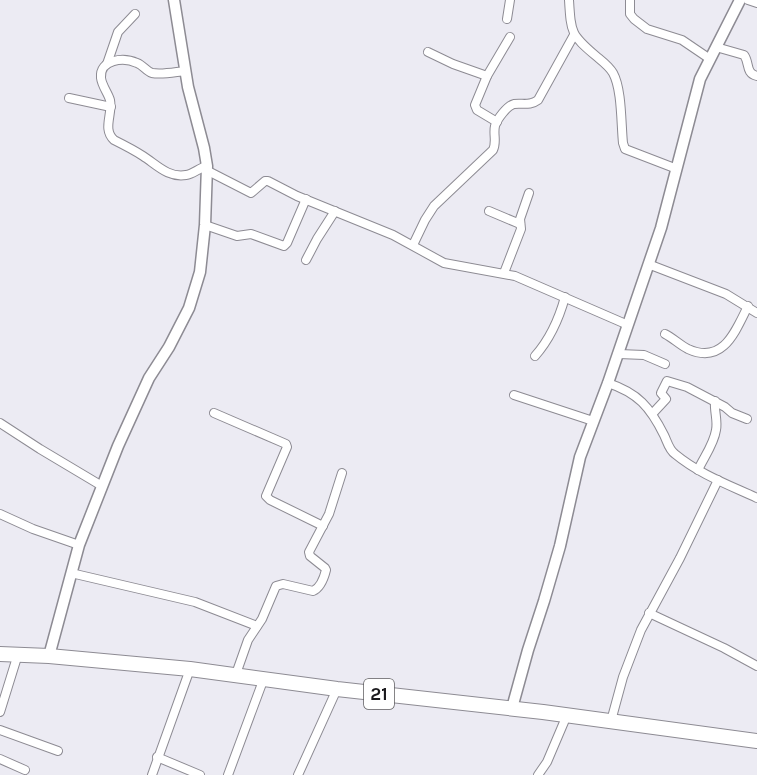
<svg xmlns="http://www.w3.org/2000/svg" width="757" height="775" font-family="Karla,sans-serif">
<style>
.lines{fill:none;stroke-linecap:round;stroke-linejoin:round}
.street-casing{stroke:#8d8b93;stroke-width:10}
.secondary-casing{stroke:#8d8b93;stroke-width:13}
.highway-casing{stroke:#8d8b93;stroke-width:16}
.street{stroke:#fff;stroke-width:8}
.secondary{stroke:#fff;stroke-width:10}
.highway{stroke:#fff;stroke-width:14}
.labels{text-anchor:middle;stroke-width:6;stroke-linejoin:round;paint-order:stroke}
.shield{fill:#fff;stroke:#5f5e60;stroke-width:1.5}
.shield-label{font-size:18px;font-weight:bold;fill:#1a191c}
</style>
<rect width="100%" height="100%" fill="#ecebf3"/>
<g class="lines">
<defs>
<g id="street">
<path d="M569 0C571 33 571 35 596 56 602 61 609 66 613 73 622 89 621 124 623 143L625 149 677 169"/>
<polyline points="630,0 630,14 634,19 647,29 682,40 710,59"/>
<polyline points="748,0 757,3"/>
<polyline points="507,19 510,0"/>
<path d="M716 47 744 55C750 63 745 73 757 76"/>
<polyline points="428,52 453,64 487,76"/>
<polyline points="107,64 118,32 135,14"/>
<path d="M185 71C175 72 162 75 152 73 146 71 143 65 137 63 124 57 99 59 101 78 102 86 108 93 110 100 113 114 102 129 114 140 124 145 134 150 143 156 157 165 168 178 186 175 193 174 199 168 207 166"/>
<polyline points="69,98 111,107"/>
<polyline points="497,122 477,110 475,105 487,76 510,37"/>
<polyline points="208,171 251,193 265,181 268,181 297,196 393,235 444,263 515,276 628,325"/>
<polyline points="489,211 520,224"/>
<polyline points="205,225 237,236 251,234 284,246 287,243 306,199"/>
<path d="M413 245 425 220 434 206 493 150C497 142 493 134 495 126 497 119 507 106 514 104 523 103 530 106 538 100L574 35"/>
<polyline points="306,260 317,239 335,211"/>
<polyline points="648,264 726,294 757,313"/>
<polyline points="504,273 521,229 520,219 529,193"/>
<path d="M665 334C673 338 680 345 688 349 723 365 735 332 748 306"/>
<polyline points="619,354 644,355 665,364"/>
<path d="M535 356C550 339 559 319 565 297"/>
<path d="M608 383C638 393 650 407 664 435 667 441 669 450 675 454 699 474 729 485 757 498"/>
<polyline points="514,395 593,421"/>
<polyline points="214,413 286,444 287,447 266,496 270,500 323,526"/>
<polyline points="653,413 666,399 661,393 667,381 687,387 725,407 732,413 747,419"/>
<polyline points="0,423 40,449 102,486"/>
<path d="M698 470C704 457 714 444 716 430 718 421 714 411 715 401"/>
<polyline points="0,514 33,529 79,545"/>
<polyline points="71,573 195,602 257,626"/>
<polyline points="649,613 724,648 757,666"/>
<path d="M236 674 248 640 262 619 276 586 283 584 313 591C320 588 324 578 326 570L325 568 310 556 309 552 329 514 342 473"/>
<polyline points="0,712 18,654"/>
<polyline points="611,721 623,677 641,630 680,558 718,480"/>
<polyline points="0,730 58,751"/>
<polyline points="157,757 200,775"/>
<polyline points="0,759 25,770"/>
<polyline points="152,775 190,669"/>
<polyline points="228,775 264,678"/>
<polyline points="298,775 337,689"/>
<polyline points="538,775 547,762 567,715"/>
</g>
<g id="secondary">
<polyline points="49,656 79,545 118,446 149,378 169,347 189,308 200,272 205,225 207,166 204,148 188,87 174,0"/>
<polyline points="512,708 528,650 544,601 560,546 580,457 608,383 661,228 700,79 740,0"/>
</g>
<polyline id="highway" points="0,654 49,656 190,669 337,689 543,712 757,741"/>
</defs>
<use href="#street" class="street-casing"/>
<use href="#secondary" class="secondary-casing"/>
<use href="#highway" class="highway-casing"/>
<use href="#street" class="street"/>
<use href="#secondary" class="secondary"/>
<use href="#highway" class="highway"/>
</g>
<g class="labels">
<rect class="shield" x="364" y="679" width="30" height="30" rx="4.5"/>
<g class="shield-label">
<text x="379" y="700">21</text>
</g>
</g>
</svg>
